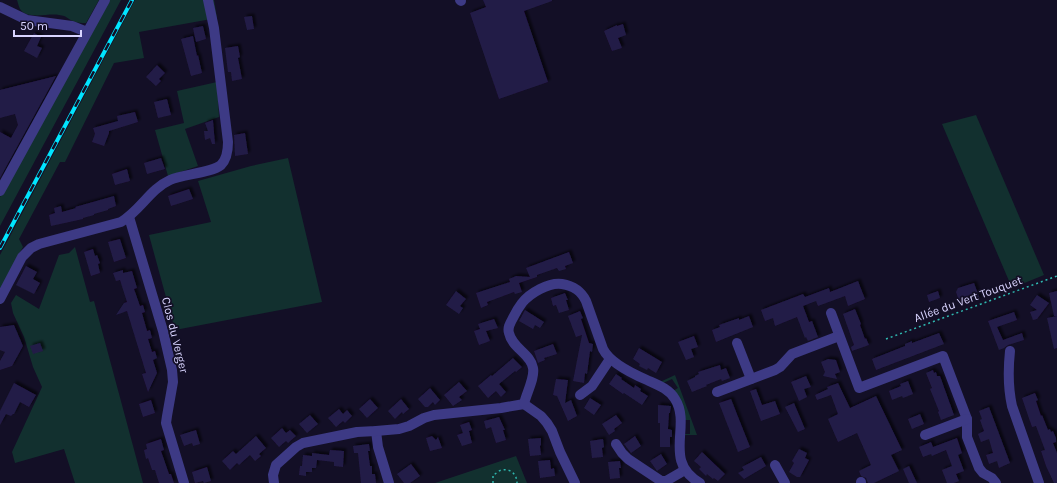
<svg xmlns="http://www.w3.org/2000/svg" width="1057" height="483" font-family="Karla,sans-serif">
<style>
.green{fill:#12302f}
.building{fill:#241b47;filter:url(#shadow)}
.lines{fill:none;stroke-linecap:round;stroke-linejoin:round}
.path{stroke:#2fb8b0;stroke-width:1.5;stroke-dasharray:2 3;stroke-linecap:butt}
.minor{stroke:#3d3a85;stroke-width:10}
.rail-casing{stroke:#00e5ff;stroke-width:4}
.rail{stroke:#130f26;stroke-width:2.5;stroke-dasharray:8;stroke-linecap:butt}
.labels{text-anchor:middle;stroke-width:3.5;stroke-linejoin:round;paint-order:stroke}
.street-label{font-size:12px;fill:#d9d4ff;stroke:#130f26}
</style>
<defs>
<filter id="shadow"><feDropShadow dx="2.5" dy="-2.5" stdDeviation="1" flood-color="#0009"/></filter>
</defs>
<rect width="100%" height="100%" fill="#130f26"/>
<g class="green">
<path d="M17 0H99L86 23C82 23 77 23 73 21 67 19 68 16 59 15 48 13 27 20 20 9 19 7 18 3 17 0Z"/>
<polygon points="108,0 121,0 0,226 0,197 46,115"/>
<polygon points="135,0 214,0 217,18 139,32 144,58 114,63 65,162 60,162 19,239 23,247 17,257 0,290 0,255"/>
<polygon points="217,82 219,117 185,129 198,166 168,176 155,130 184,123 177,91"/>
<polygon points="976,115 1044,275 1012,288 942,124"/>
<polygon points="288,158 322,302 175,330 149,235 211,222 198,181 251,166"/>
<polygon points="75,247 90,302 94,301 143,483 75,483 64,449 15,463 12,452 42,387 33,367 24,337 13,313 11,303 16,295 39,309 59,255 69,253"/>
<polygon points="675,375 697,435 684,435 684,434 690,434 690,420 684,420 673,391 678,388 672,379 663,383 660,382"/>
<polygon points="516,456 527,483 435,483"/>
</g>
<g class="building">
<polygon points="483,0 552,0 552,1 524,11 548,82 499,99 470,13 486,7"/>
<polygon points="252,16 254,29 247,30 244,17"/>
<polygon points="623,24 626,35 618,38 622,48 612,51 604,31 617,25 617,26"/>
<polygon points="203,26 206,39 196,42 193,28"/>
<polygon points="34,33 41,37 37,46 42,48 37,58 24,51"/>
<polygon points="193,36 197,56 198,55 202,73 191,76 181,39"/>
<polygon points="238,46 240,57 238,58 242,79 232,81 231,72 228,72 225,48"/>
<polygon points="157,65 165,73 159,79 161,81 156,86 146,77"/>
<polygon points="56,76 0,178 0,132 11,138 18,125 15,114 0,118 0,90"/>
<polygon points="167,99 171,115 158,118 154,102"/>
<polygon points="135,112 138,122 109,131 109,133 104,146 92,142 95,134 93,128 118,121 117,116"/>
<polygon points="213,120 215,144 212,144 210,138 205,140 204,131 208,131 205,123"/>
<polygon points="245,133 248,154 235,156 234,135"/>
<polygon points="161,158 165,169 147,174 144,163"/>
<polygon points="127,169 130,181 115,185 112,174"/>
<polygon points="189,189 193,199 171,206 168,196"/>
<polygon points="114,196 116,206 108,209 108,210 94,214 94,215 83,218 83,219 51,226 49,215 55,213 54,208 61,206 62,212 76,208 75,207"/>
<polygon points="120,239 126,258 114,262 108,242"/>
<polygon points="93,249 95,256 97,255 100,263 98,264 100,273 91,276 84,252"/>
<polygon points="569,252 573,263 565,266 566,269 559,271 557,268 537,275 537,277 519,283 522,292 515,294 514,292 487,302 488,305 481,308 476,293 510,282 509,279 516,276 530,277 526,268"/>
<polygon points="26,266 37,272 33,279 40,283 34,294 16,285"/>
<polygon points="123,270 123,273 132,271 137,288 134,289 140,306 143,305 145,312 142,313 147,331 150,330 152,338 148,339 152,352 155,351 157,358 153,360 157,373 148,392 142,374 146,373 127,311 116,315 124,303 127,302 120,280 116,281 113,273"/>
<polygon points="858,281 865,299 848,306 845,296 818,306 816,301 803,306 809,322 812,321 818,337 808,341 806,337 805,338 797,317 775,326 773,318 765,321 761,310 803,294 805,297 829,288 830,292"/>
<polygon points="974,283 980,299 963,304 962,300 959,301 956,292 958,288"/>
<polygon points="456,291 466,299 460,306 463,308 459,314 446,305"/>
<polygon points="938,291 940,298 929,302 927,295"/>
<polygon points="1057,291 1057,316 1054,316 1049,293"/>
<polygon points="565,293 568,300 566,300 569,310 559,313 556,305 553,306 551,298"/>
<polygon points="1037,295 1049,303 1037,319 1033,320 1030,312 1037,310 1030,305"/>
<polygon points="855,309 861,324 860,325 865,339 866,338 869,345 852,351 851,347 854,345 843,314"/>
<polygon points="525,310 544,322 540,328 535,325 533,329 519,321"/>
<polygon points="580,311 583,318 581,319 589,343 593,344 592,352 590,351 587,374 585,373 584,383 573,381 582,335 576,337 568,316"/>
<polygon points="1014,312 1017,320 997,327 1003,340 1022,333 1024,340 1008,345 1004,348 999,350 988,321"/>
<polygon points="749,316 753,327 716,342 712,330 720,327 719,325 739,318 739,320"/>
<polygon points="1057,316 1057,348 1054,349 1047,318"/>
<polygon points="494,319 498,328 486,331 490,341 479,345 474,331 480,329 478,324"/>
<polygon points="14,325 23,346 12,366 0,370 0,361 5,352 0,350 0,327"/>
<polygon points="939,333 944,344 876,370 872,359 905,346 905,344 912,341 912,343"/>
<polygon points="694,336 698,347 691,349 694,357 686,360 678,342"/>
<polygon points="40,343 43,351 33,354 30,346"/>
<polygon points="553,344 557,354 544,358 545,360 538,363 534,351"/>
<polygon points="639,348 662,362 656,373 648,368 647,370 639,366 640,364 633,359"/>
<polygon points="513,358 522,367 516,372 515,371 499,384 506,392 501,397 496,391 488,398 478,386 491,375 492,376"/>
<polygon points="828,359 836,360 840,372 835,374 837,379 823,376 825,372 821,362"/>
<polygon points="720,365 721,370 726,368 730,378 722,381 721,379 706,385 707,386 692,392 687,381 695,377 695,376 699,374 698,372"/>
<polygon points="933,370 934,373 936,372 937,376 940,376 954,415 941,420 938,412 939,411 930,389 932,388 926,373"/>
<polygon points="616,374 622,378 621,379 634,388 635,385 641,389 640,391 648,396 642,405 624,393 623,394 609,384"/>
<polygon points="806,376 811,387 804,389 807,397 799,401 791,382"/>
<polygon points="556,379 568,380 565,403 571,400 577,416 568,421 557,396 553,395"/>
<polygon points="908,381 913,394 903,398 902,396 892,400 889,391 901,386 900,384"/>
<polygon points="459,382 467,391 459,397 462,400 453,406 444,395"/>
<polygon points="14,383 36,395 29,407 20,402 14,414 13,414 11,416 6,414 0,425 0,411"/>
<polygon points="838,383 850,408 876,396 902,450 891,455 899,471 874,483 868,483 866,478 861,476 859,471 871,465 857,433 838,442 828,419 838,414 831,395 817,400 815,395 828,389 827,387"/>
<polygon points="430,388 440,400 435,405 433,402 428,407 425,407 418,399"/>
<polygon points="756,389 762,405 775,401 780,414 761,421 750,391"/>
<polygon points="1035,393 1038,400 1036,401 1041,416 1042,415 1048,430 1050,429 1051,432 1053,431 1056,438 1056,442 1053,443 1057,453 1057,483 1054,483 1046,466 1041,451 1045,450 1036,426 1032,427 1022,398"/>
<polygon points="590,398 601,405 594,415 584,408"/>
<polygon points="370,399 378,408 367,418 359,409"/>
<polygon points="401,399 409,409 403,414 402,412 395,419 388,411"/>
<polygon points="731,399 750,447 738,452 719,403"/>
<polygon points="151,400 155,413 143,417 139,404"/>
<polygon points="794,403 805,429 798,432 785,407"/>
<polygon points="658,405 671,406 670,413 669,413 668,429 672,430 672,437 670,437 670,447 660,447 660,423 658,423"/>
<polygon points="989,407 1010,463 999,468 997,461 989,464 986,455 993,453 989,439 981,442 978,434 984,431 980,420 982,419 979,411"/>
<polygon points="339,409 343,414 347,410 352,416 345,423 343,421 336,427 328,418"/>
<polygon points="920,414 924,424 912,429 908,419"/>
<polygon points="310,415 318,424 307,433 299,424"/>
<polygon points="616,415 622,423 614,429 615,431 609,435 602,424"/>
<polygon points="499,417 505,430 503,430 506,440 496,443 491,427 486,429 484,421"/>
<polygon points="469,422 472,430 469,431 472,443 462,446 457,435 463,433 460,425"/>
<polygon points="282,428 286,433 290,430 296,436 288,443 286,441 279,447 271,438"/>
<polygon points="196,430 200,444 193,446 192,443 184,446 180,435"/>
<polygon points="256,436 266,448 259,454 261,456 255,461 250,455 239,465 237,463 230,470 222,461 233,451 236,454"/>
<polygon points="432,436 436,440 438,437 442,448 430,451 426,438"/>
<polygon points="635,436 641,446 631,453 624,444"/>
<polygon points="541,438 541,445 540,446 541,455 530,456 528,439"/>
<polygon points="957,438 962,453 958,455 964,471 956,474 959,481 954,483 947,483 942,470 952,466 946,450 932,456 931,454 923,457 919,447 931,442 933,447"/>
<polygon points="161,439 164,450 161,451 169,474 171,474 174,483 159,483 155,470 152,470 148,458 146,459 144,450 147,449 146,444"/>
<polygon points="603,439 604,447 602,448 603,457 592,458 590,441"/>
<polygon points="369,444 370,451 368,451 370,466 372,466 372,474 375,474 376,483 361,483 358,453 354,453 353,446"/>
<polygon points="799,449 807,453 805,458 809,460 800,477 797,477 789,472 794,463 792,461"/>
<polygon points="330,450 344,451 343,467 334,466 334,462 317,460 316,468 312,468 312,472 306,472 306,476 299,475 300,466 302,466 303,455 312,456 312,453 329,455"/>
<polygon points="702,452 725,474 718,481 714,478 713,479 707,474 706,476 699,469 701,467 694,461"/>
<polygon points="661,454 667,464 657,471 650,461"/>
<polygon points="761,457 766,466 744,479 738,473 744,470 742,467"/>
<polygon points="550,460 551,469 554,468 555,476 540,478 538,461"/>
<polygon points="620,461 621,468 619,468 620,478 610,479 608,462"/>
<polygon points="411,464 420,476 410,483 404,483 397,474"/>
<polygon points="909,466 917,483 909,483 903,469"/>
<polygon points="207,467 211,481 204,483 203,481 195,483 192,472"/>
</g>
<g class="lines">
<g class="path">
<polyline points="886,339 1057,276"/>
<path d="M493 483V475C496 474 499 470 502 470 511 468 517 475 517 483"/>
</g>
<g class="minor">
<polyline points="460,0 461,1"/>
<polyline points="0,7 27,20 72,26 87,32"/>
<polyline points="0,191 105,0"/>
<polyline points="129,217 163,331 172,370 173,382 167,416 166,423 184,483"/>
<path d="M0 299 22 257 31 248 39 244 121 222C140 211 150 189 170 180 183 174 211 173 221 165 227 159 228 150 228 142L214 28 208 0"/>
<polyline points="831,313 859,388 943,356 967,419 967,437 979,468 983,473 992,478 996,483"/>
<polyline points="737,343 751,379"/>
<path d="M1010 351C1008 370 1008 388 1012 406L1039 483"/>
<polyline points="717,392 775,370 780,367 792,354 839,336"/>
<polyline points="580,395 592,386 610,359"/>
<polyline points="376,431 378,447 389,483"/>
<polyline points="925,435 967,419"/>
<polyline points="616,444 622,453 628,459 661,481 666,481 685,470"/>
<polyline points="775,465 785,483"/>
<polyline points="861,482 861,483"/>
<polyline points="274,483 273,475 276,465 296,447 303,443 357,432 376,431 399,429 409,426 424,418 434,415 501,408 524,404"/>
<path d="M575 483 560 452 552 431 547 423 541 416 524 404C526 394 535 378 533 368 531 354 512 348 509 333 507 327 511 322 514 316 516 312 519 307 522 303 530 293 549 282 562 284 574 286 581 291 586 301L603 349C610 363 633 374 647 380 658 385 669 389 675 399 692 426 662 461 700 483"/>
</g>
<defs>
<polyline id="rail" points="0,248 132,0"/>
</defs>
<use href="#rail" class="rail-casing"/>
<use href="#rail" class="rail"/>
</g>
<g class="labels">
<g class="street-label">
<text transform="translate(968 299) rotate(-20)" y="4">Allée du Vert Touquet</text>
<text transform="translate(175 335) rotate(76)" y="4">Clos du Verger</text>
</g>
</g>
<path d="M14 30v6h67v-6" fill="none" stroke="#d9d4ff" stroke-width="2"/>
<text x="20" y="30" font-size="12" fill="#d9d4ff" stroke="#130f26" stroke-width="3" paint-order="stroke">50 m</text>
</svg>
